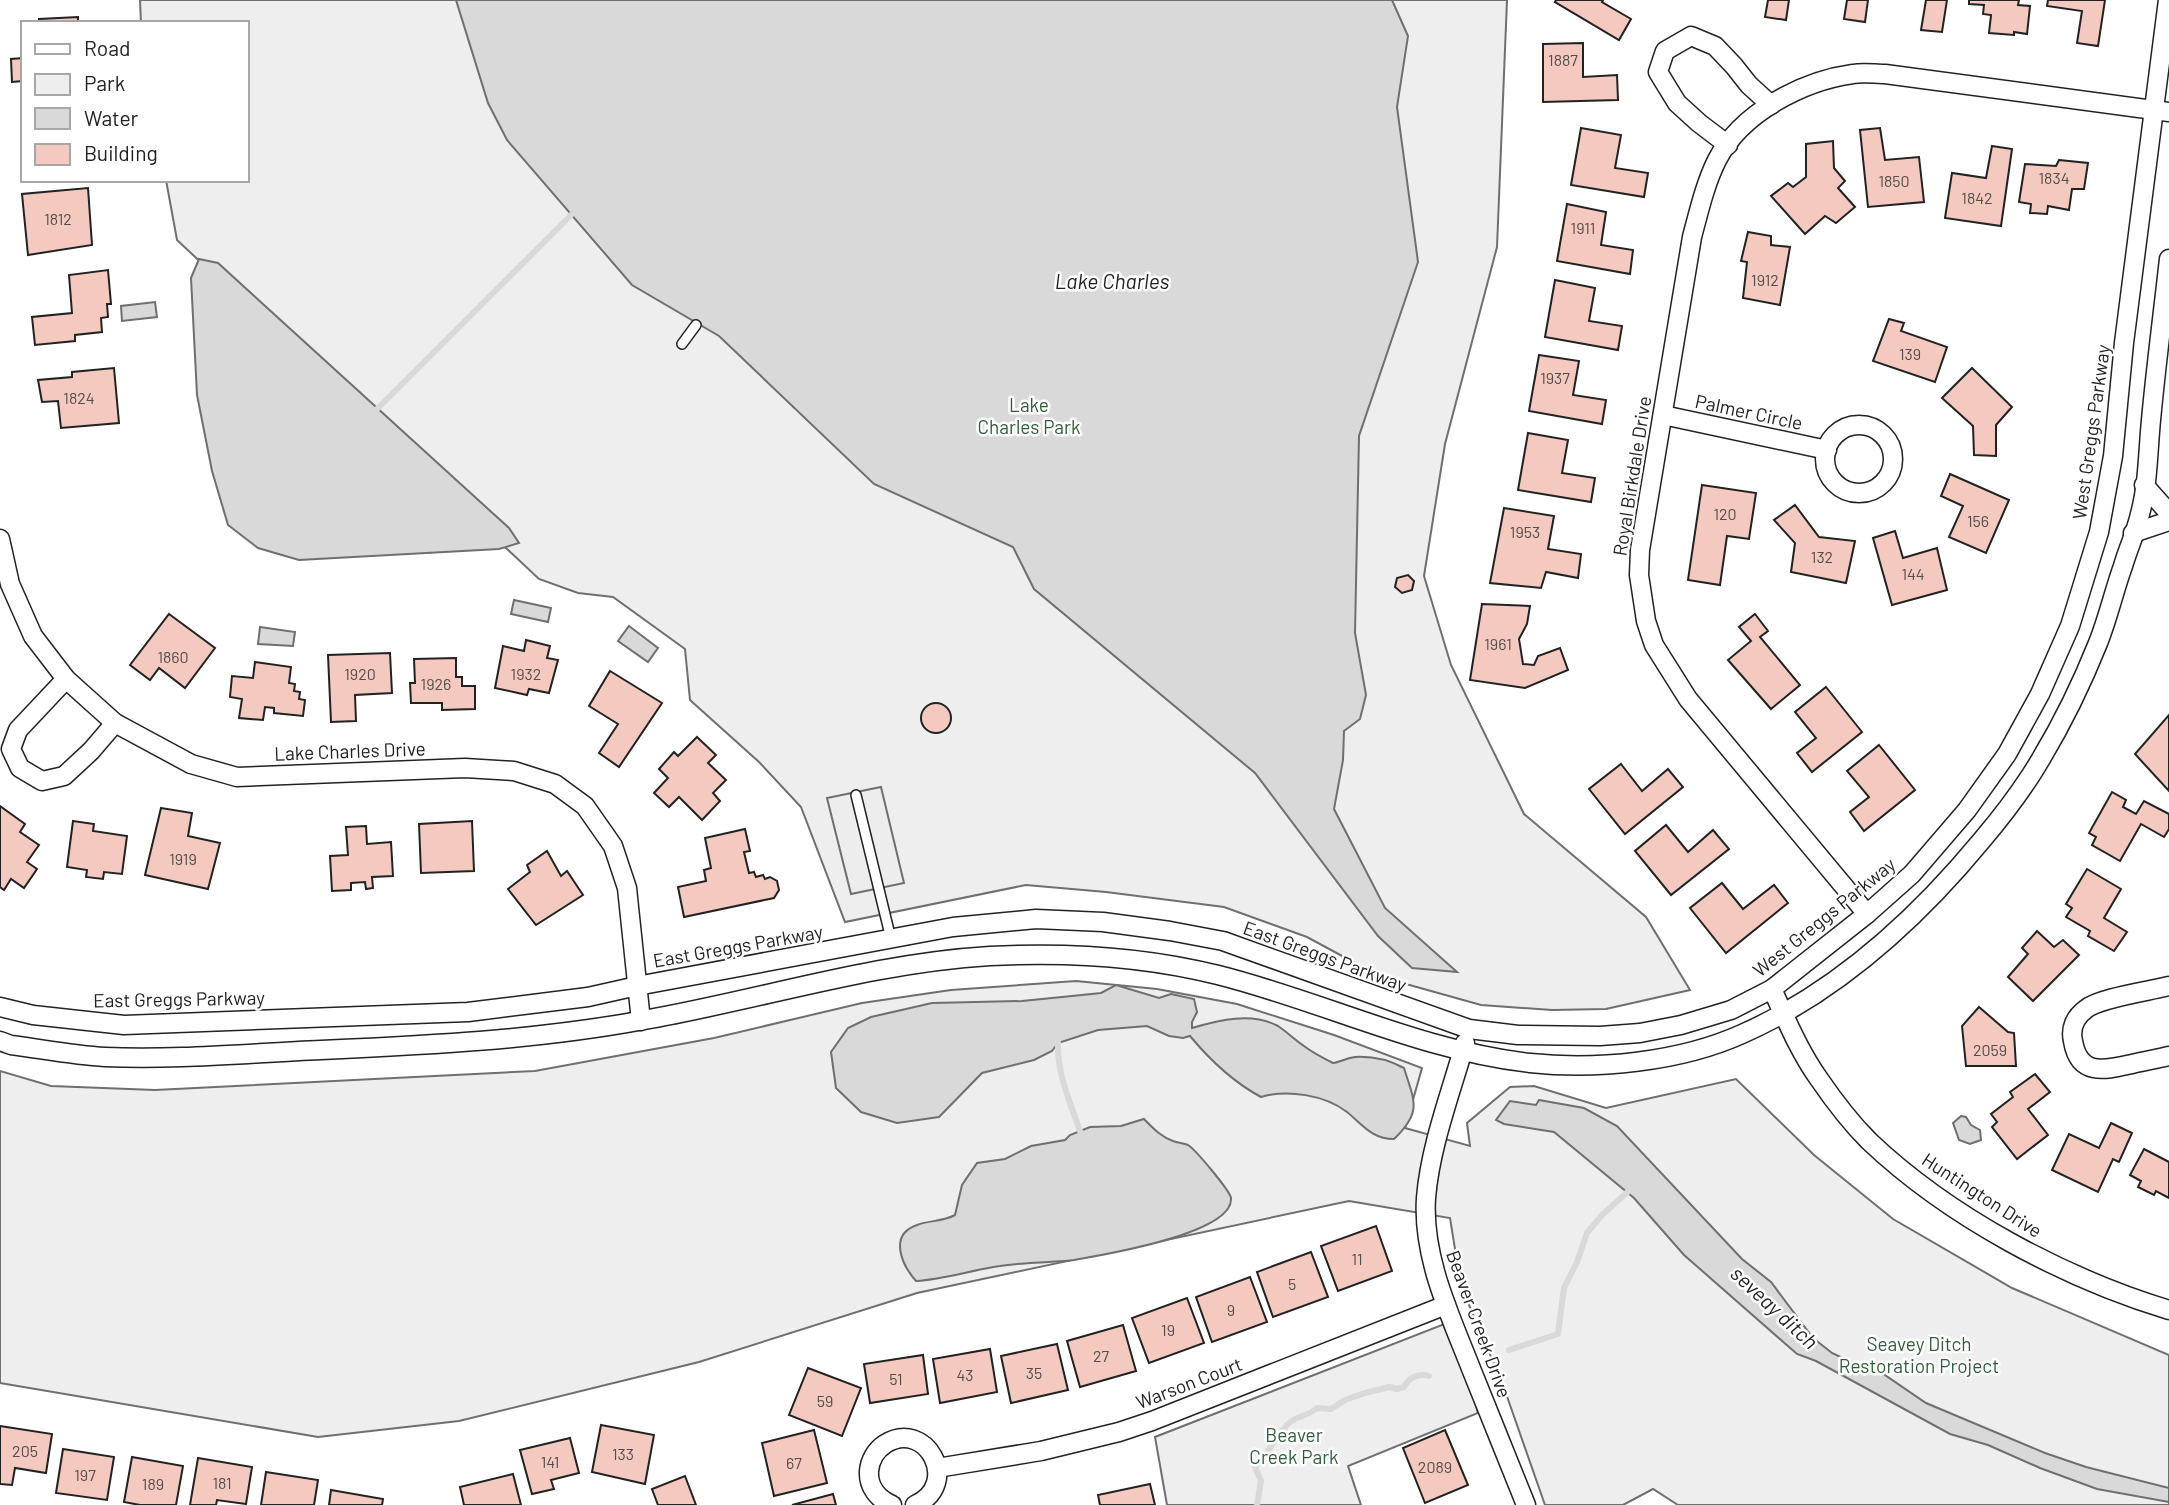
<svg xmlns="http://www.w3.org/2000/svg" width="2169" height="1505" font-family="Barlow,sans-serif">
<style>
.green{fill:#eee;stroke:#6f6f6f;stroke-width:2}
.parking{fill:#ededed;stroke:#6f6f6f;stroke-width:2}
.water{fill:#d9d9d9;stroke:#6f6f6f;stroke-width:2}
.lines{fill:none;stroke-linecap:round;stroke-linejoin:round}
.stream{stroke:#d9d9d9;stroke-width:6}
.building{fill:#f3c9c0;stroke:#222;stroke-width:2}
.lane-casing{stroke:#222;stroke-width:12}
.street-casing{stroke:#222;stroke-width:21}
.lane{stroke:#fff;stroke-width:9}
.street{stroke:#fff;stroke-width:18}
.labels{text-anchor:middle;stroke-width:5;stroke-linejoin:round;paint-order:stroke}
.number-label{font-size:16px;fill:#564c4a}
.park-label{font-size:19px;fill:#2f5e38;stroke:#fff}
.street-label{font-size:19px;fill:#222;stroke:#fff}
.water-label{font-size:21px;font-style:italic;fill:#222;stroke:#fff}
</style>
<rect width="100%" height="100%" fill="#fff"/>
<g class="green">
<polygon points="140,0 1507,0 1497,247 1445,444 1424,576 1451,665 1524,814 1646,917 1690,990 1606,1009 1552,1010 1481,1005 1381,977 1307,937 1224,907 1106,892 1026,885 845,922 801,807 759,762 690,700 685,649 613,597 578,593 539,579 177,240 166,180 247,180 247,23 141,23"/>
<polygon points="1076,981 1157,989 1237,1004 1334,1035 1422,1068 1405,1128 1470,1146 1467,1123 1510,1087 1534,1086 1606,1108 1736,1079 1814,1155 1893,1219 2012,1288 2169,1355 2169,1505 1678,1505 1653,1489 1623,1505 1545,1505 1503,1385 1461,1286 1450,1218 1349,1201 917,1293 699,1362 459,1421 318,1437 0,1383 0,1071 51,1086 155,1090 535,1071 714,1038 862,1003 951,990"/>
<polygon points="1452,1321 1478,1413 1348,1466 1361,1505 1167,1505 1155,1437"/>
</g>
<polygon class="parking" points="881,787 904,883 851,894 827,798"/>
<g class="water">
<polygon points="456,0 1392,0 1408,36 1397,107 1418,262 1359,436 1355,633 1366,695 1360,719 1344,731 1343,760 1334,809 1385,908 1457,972 1412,968 1378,936 1255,773 1034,589 1013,547 874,484 719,336 632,285 507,140 488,103"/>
<polygon points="199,259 218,263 509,528 519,543 499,549 299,560 258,548 228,525 212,471 197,395 191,278"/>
<polygon points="155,302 157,317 122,321 121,306"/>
<polygon points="514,600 551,608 548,622 511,614"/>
<polygon points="629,626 658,648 648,662 618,641"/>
<polygon points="260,627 295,632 293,646 258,644"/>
<path d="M1116 985 1159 998 1171 994 1194 999 1197 1012 1192 1022V1028C1219 1020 1252 1012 1278 1026 1287 1032 1295 1040 1304 1046 1313 1053 1323 1058 1333 1063 1340 1062 1347 1058 1355 1057 1372 1056 1389 1060 1404 1068 1414 1101 1423 1111 1394 1139 1372 1139 1363 1125 1347 1112 1325 1095 1287 1089 1261 1097 1233 1082 1210 1060 1190 1036L1183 1038 1169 1036 1147 1026 1098 1030 1058 1043 1052 1051 1034 1060 982 1073 939 1117 897 1123 861 1112 836 1088 831 1052 848 1028 871 1017 932 1003 1022 1001 1072 996 1101 993Z"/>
<polygon points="1539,1100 1584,1108 1617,1126 1742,1259 1771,1282 1813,1338 1832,1353 1853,1363 1876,1369 1926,1403 2045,1453 2086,1467 2169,1488 2169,1502 2097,1489 2040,1468 1988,1445 1950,1434 1816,1361 1797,1354 1684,1255 1634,1198 1554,1132 1504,1124 1496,1120 1510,1101 1536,1105"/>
<polygon points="1961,1116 1966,1117 1971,1125 1980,1130 1981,1140 1970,1144 1959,1140 1953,1123"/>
<path d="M1144 1119C1153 1128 1161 1137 1173 1141 1178 1143 1184 1143 1188 1145 1196 1150 1230 1191 1231 1198 1234 1234 1101 1255 1074 1260 1050 1263 1024 1262 1000 1266 972 1270 945 1279 916 1281 902 1265 888 1235 917 1225 930 1220 942 1222 955 1215L962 1185 977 1163 1005 1159 1031 1146 1065 1140 1070 1135 1090 1127 1121 1126Z"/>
</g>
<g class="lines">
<g class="stream">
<polyline points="374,412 571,215"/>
<path d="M1058 1043C1057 1074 1070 1102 1080 1131"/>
<polyline points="1509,1350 1558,1334 1564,1288 1577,1262 1587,1233 1602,1215 1632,1188"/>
<path d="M1257 1505 1261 1481 1255 1467C1268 1454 1275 1438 1287 1425 1294 1416 1309 1416 1317 1408L1331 1409 1345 1400 1365 1393 1389 1387 1397 1389 1404 1387C1409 1377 1419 1373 1429 1376"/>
</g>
</g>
<g class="building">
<polygon points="1556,0 1603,0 1602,2 1631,19 1619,40 1555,2"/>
<polygon points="1768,0 1789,0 1786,20 1765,17"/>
<polygon points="1847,0 1868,0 1865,22 1844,19"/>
<polygon points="1926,0 1947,0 1942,32 1921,30"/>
<polygon points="1969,0 2019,0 2018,5 2030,6 2027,34 2014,32 2014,35 1989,33 1991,15 1983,14 1984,5 1969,4"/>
<polygon points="2048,0 2105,0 2098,46 2077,43 2082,11 2047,6"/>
<polygon points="78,17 78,23 39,23 39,19"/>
<polygon points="1583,43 1583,77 1617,75 1618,100 1543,102 1543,44"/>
<polygon points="23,58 23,81 12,82 11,59"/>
<polygon points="1581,128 1621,135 1615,168 1648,173 1644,197 1571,185"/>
<polygon points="1880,128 1885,160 1919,157 1924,202 1868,207 1860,130"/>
<polygon points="1833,141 1834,168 1845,181 1838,188 1855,207 1836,223 1825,216 1805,234 1771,196 1788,183 1793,187 1806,177 1806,144"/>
<polygon points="1992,146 2012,149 2001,226 1945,218 1952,173 1986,178"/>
<polygon points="2059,160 2088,163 2084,189 2072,189 2069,210 2048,206 2047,214 2030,213 2031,204 2019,202 2025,164 2056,166"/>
<polygon points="88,188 92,245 28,255 22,194"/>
<polygon points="1567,204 1606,212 1601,245 1633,250 1630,274 1557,261"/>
<polygon points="1748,232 1771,236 1771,245 1790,247 1780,305 1743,298 1747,262 1741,261"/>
<polygon points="108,270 111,304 107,304 108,317 101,318 102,332 75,335 75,341 35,345 32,317 72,313 69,275"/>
<polygon points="1555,280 1595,288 1589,321 1622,326 1618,350 1545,337"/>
<polygon points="1889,319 1904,323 1901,331 1947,347 1935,382 1873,361"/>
<polygon points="1539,355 1579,361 1573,395 1606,400 1602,424 1529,411"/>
<polygon points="114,368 119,423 61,428 58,401 42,402 38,380 72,377 72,372"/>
<polygon points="1972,368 2012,407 1996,425 1996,456 1974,455 1973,426 1942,398"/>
<polygon points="1528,433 1568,440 1562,473 1595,478 1591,502 1518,490"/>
<polygon points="1950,474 2009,500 1986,553 1949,537 1963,506 1941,496"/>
<polygon points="1702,485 1756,493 1749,539 1727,536 1720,585 1688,580"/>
<polygon points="1795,505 1819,537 1855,541 1846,583 1791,572 1795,543 1774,520"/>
<polygon points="1504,508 1554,516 1548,549 1581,554 1578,578 1546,572 1541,588 1490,583"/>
<polygon points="1895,531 1903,558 1937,548 1947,590 1892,605 1873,538"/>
<polygon points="1408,575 1414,581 1412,590 1402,593 1395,587 1397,578"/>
<polygon points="1482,604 1530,606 1527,624 1519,639 1523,664 1534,665 1538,656 1560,648 1568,670 1525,688 1470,680"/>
<polygon points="169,614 215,648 185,688 159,668 150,680 130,665"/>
<polygon points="1755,614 1768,631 1760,637 1800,685 1771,709 1728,660 1751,641 1739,627"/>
<polygon points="526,640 550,646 547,658 558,660 549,693 529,689 527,695 495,688 503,646 524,651"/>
<polygon points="390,653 392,693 355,695 356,721 331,722 328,655"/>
<polygon points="456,658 456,677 462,677 462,686 475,686 475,709 442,710 442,703 411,703 410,683 415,683 414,659"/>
<polygon points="255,662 291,667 289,683 295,684 294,691 300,692 299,699 305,700 303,716 274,713 274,708 265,707 263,720 239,718 242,699 230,697 232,676 253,678"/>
<polygon points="610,671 662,703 619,767 599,753 618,724 589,706"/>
<polygon points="1826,687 1862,732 1812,772 1797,753 1816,738 1795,712"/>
<circle cx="936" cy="718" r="15"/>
<polygon points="2169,715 2169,791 2135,754"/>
<polygon points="697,737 716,755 708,763 726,780 713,793 720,801 702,820 679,797 669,807 654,793 668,778 659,769 674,752 678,756"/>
<polygon points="1879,745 1915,790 1864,831 1850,812 1869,797 1847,771"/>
<polygon points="1621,764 1642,791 1668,769 1683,787 1625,834 1589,789"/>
<polygon points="2112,792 2126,800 2123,807 2136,814 2144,801 2169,814 2169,829 2164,837 2141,824 2120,861 2092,845 2096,837 2089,833"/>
<polygon points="0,806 25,824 20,832 39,845 27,862 37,869 24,888 11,879 4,890 0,887"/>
<polygon points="161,808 192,813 188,836 220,843 208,889 145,875"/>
<polygon points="73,821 94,824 93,831 127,836 122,874 104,872 103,879 86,877 87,870 67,867"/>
<polygon points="472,821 474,871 421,873 419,824"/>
<polygon points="1666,825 1688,852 1713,830 1729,849 1671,895 1635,851"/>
<polygon points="366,826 367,844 391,842 393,876 372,877 373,888 366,889 365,882 351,883 351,890 332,891 330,856 348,855 346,827"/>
<polygon points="745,829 750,851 744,852 749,873 754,872 756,877 763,875 765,879 770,877 777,881 779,890 774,898 684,917 678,887 706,881 704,870 711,868 705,838"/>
<polygon points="547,851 561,876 567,871 583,895 536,925 508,889 530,872 527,865"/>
<polygon points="2087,869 2121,889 2104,918 2127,932 2114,951 2088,936 2090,931 2066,917 2072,908 2066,904"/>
<polygon points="1722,883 1743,909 1774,885 1788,903 1726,953 1690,908"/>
<polygon points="2037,931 2054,947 2063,940 2079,955 2033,1001 2008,977 2028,954 2022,948"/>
<polygon points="1979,1007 2008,1032 2014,1033 2016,1066 1966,1066 1962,1026"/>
<polygon points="2035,1074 2050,1092 2028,1109 2048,1135 2017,1159 1992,1127 1997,1122 1991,1114 2013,1097 2010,1092"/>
<polygon points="2111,1123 2132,1133 2119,1162 2113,1159 2098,1192 2052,1170 2069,1134 2099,1148"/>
<polygon points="2144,1149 2169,1162 2169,1198 2156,1191 2154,1195 2138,1187 2141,1181 2130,1175"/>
<polygon points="1376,1226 1392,1271 1338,1291 1321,1246"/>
<polygon points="1311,1252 1328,1297 1273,1317 1257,1272"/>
<polygon points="1250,1277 1267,1322 1212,1342 1196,1297"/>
<polygon points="1187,1298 1204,1343 1149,1363 1132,1318"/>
<polygon points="1123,1325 1136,1371 1080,1387 1067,1341"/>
<polygon points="1057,1344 1068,1390 1011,1403 1001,1356"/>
<polygon points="990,1349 997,1392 940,1403 933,1359"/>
<polygon points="923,1355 928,1394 870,1403 864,1364"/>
<polygon points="808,1368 861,1388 842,1436 789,1415"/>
<polygon points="601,1425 654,1435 645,1484 592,1472"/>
<polygon points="0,1426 52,1434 46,1473 15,1468 12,1485 0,1484"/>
<polygon points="814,1430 827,1483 774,1496 762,1443"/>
<polygon points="1445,1430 1468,1485 1425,1503 1403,1448"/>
<polygon points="570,1438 579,1473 551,1480 554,1489 532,1494 520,1450"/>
<polygon points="63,1449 114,1457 107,1500 56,1493"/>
<polygon points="132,1457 183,1466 176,1505 140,1505 124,1502"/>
<polygon points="198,1458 252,1467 246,1504 217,1500 216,1505 190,1505"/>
<polygon points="266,1472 318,1480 314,1505 261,1505"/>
<polygon points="513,1474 521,1505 464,1505 460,1487"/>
<polygon points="685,1476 696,1505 658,1505 652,1489"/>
<polygon points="1150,1484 1155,1505 1100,1505 1098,1495"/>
<polygon points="331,1490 383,1499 382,1505 329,1505"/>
<polygon points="833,1494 836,1505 792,1505"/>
</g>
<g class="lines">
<defs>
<g id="lane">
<polyline points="682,344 696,325"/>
<polyline points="856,795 891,939"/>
</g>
<g id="street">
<polyline points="1728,145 1699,123 1677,103 1658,72 1665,51 1691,36 1715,46 1734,66 1749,85 1771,105"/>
<polyline points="1663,415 1827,450"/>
<circle cx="1859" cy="459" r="34"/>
<polyline points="2144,485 2169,513"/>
<polyline points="2133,533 2169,521"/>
<polyline points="0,539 10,584 33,636 66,679 115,723 191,764 237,777 465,768 514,771 555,784 585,806 613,846 627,888 641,1021"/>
<polyline points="66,679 18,730 11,749 20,768 42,781 64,776 91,751 115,723"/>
<path d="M1867 914 1688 699 1654 645 1646 621 1639 575 1640 550 1692 237C1699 211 1705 184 1717 160 1741 113 1802 81 1853 74 1863 72 1875 74 1885 74L2169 112"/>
<path d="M2169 986C2150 991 2099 998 2086 1009 2075 1017 2070 1028 2073 1041 2079 1077 2105 1070 2132 1064 2144 1061 2157 1059 2169 1056"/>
<path d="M1772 989C1786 1019 1799 1051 1819 1079 1832 1098 1853 1125 1869 1141 1949 1217 2064 1278 2169 1310"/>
<polyline points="0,1007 33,1015 124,1025 468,1012 588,997 637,986 953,927 1036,919 1103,922 1170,931 1223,941 1469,1029 1518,1035 1600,1036 1640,1033 1681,1025 1731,1010 1772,989 1867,914 1912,874 1967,810 2007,754 2040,694 2070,626 2099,532 2113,456 2124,343 2168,0"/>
<path d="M0 1041 11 1045C42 1049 73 1055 105 1057 177 1060 249 1053 321 1050 429 1045 537 1040 644 1020 759 1000 872 963 990 956 1067 952 1142 956 1218 975 1322 1001 1422 1051 1530 1063 1597 1070 1680 1062 1742 1034 1837 992 1916 920 1982 840 1999 820 2016 798 2031 775 2057 734 2080 688 2098 643 2108 618 2114 591 2123 566 2128 549 2136 532 2140 514 2148 485 2148 451 2151 420 2156 366 2163 313 2169 259"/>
<path d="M1465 1043C1451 1092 1430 1147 1426 1198 1422 1258 1451 1317 1472 1371 1490 1416 1508 1460 1526 1505"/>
<polyline points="937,1468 1041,1451 1119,1432 1152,1421 1446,1305"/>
<path d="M892 1505C878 1499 868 1487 869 1471 870 1460 876 1450 885 1444 926 1418 962 1484 915 1505"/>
</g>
</defs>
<use href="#lane" class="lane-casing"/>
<use href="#street" class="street-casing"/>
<use href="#lane" class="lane"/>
<use href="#street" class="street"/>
</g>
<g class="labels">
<g class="number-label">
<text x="1563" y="66">1887</text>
<text x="2054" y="184">1834</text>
<text x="1894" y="187">1850</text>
<text x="1977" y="204">1842</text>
<text x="58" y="225">1812</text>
<text x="1583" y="234">1911</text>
<text x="1765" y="286">1912</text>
<text x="1910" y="360">139</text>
<text x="1555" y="384">1937</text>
<text x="79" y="404">1824</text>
<text x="1725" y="520">120</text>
<text x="1978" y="527">156</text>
<text x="1525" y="538">1953</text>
<text x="1822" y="563">132</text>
<text x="1913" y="580">144</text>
<text x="1498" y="650">1961</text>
<text x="173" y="663">1860</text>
<text x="360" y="680">1920</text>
<text x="526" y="680">1932</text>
<text x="436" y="690">1926</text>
<text x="183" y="865">1919</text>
<text x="1990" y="1056">2059</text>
<text x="1357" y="1265">11</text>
<text x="1292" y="1290">5</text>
<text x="1231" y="1316">9</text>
<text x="1168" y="1336">19</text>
<text x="1101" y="1362">27</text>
<text x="1034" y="1379">35</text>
<text x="965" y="1381">43</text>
<text x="896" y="1385">51</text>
<text x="825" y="1407">59</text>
<text x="25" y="1457">205</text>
<text x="623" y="1460">133</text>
<text x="550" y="1468">141</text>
<text x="794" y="1469">67</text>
<text x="1435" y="1473">2089</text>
<text x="85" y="1481">197</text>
<text x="222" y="1489">181</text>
<text x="153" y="1490">189</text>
</g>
<g class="park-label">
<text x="1029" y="412">Lake<tspan x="1029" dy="22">Charles Park</tspan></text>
<text x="1919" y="1351">Seavey Ditch<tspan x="1919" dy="22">Restoration Project</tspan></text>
<text x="1294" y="1442">Beaver<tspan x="1294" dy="22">Creek Park</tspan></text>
</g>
<g class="street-label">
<text transform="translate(1749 412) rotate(12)" y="7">Palmer Circle</text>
<text transform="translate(2091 432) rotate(-82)" y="7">West Greggs Parkway</text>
<text transform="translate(1632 476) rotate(-81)" y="7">Royal Birkdale Drive</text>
<text transform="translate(350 751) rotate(-2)" y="7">Lake Charles Drive</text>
<text transform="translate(1824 917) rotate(-39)" y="7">West Greggs Parkway</text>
<text transform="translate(738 946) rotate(-10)" y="7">East Greggs Parkway</text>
<text transform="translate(1325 956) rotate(20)" y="7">East Greggs Parkway</text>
<text transform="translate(179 999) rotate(-1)" y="7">East Greggs Parkway</text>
<text transform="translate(1982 1195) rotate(33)" y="7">Huntington Drive</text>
<text transform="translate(1479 1324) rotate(70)" y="7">Beaver Creek Drive</text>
<text transform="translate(1189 1383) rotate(-21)" y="7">Warson Court</text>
</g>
<g class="water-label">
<text x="1112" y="289">Lake Charles</text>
<text transform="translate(1774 1308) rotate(43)" y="7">seveay ditch</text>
</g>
</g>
<rect x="21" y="21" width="228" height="161" fill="#ffffff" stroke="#a7a7a7" stroke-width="2"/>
<rect x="35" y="44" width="35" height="10" fill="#ffffff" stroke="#a7a7a7" stroke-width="2"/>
<text x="84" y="56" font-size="21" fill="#222222">Road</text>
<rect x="35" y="74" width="35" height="21" fill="#eeeeee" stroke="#a7a7a7" stroke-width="2"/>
<text x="84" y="91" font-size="21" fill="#222222">Park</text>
<rect x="35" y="108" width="35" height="21" fill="#d9d9d9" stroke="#a7a7a7" stroke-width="2"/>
<text x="84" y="126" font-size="21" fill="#222222">Water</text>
<rect x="35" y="144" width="35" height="21" fill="#f3c9c0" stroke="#a7a7a7" stroke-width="2"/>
<text x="84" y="161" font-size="21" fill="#222222">Building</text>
</svg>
